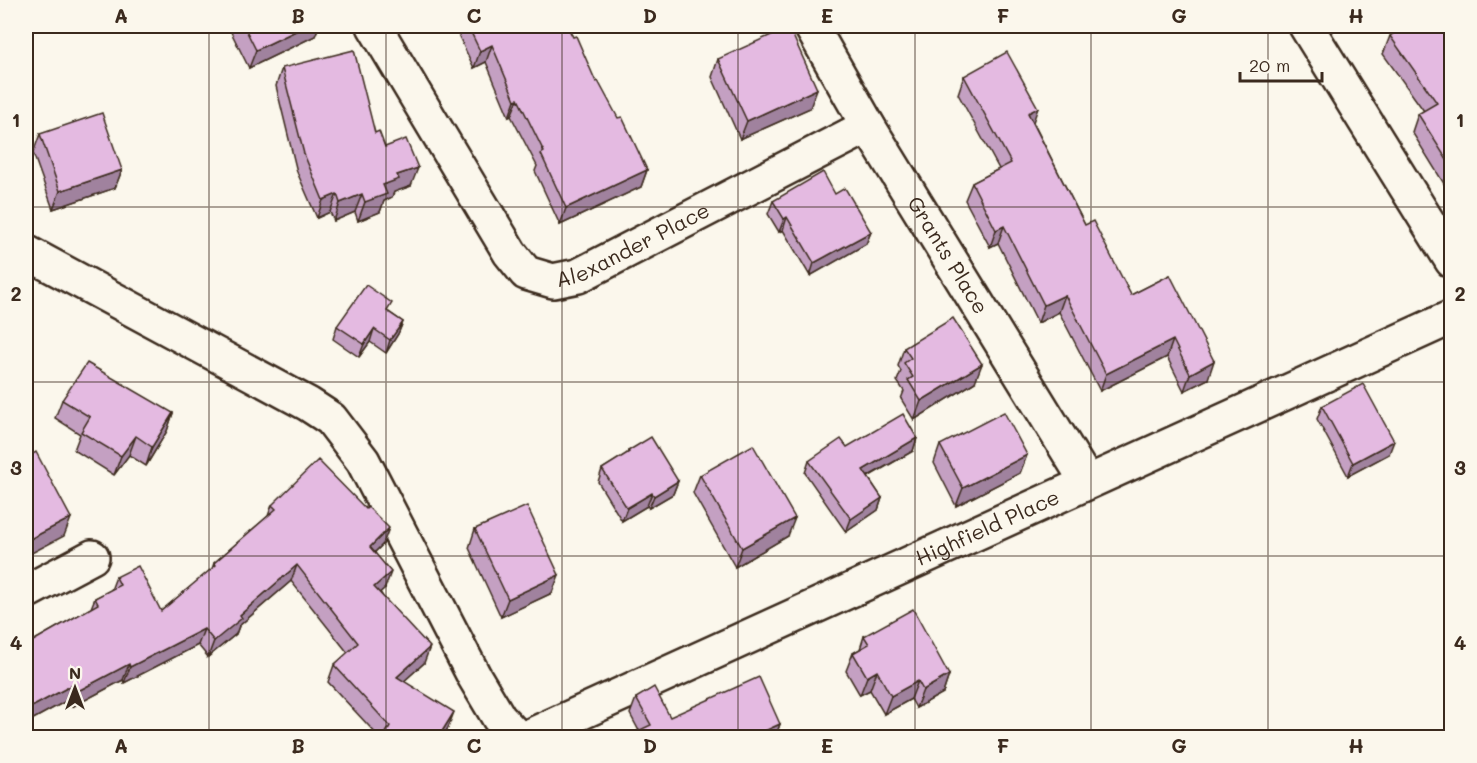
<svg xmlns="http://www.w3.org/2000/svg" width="1477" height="763" font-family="Mali,sans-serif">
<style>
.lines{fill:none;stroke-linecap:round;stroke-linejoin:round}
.minor-casing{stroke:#3b2a1e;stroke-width:38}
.minor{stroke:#fbf7ec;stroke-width:33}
.wall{fill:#c4a0c2;stroke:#3b2a1e;stroke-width:1.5}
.shaded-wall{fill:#a0829e;stroke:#3b2a1e;stroke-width:1.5}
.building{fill:#e4bae1;stroke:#3b2a1e;stroke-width:1.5}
.grid{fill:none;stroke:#3b2a1e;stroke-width:1.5;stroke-opacity:0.55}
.labels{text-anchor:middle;stroke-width:5;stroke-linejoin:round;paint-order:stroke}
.street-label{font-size:21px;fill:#3b2a1e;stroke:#fbf7ec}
.neatline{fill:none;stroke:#3b2a1e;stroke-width:2}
.grid-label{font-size:20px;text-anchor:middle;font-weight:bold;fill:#3b2a1e}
</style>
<rect width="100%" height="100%" fill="#fbf7ec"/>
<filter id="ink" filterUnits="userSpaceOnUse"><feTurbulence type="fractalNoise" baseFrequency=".0167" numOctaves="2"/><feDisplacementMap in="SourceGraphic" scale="12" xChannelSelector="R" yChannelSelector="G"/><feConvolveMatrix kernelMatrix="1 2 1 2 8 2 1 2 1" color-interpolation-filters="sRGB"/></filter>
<g filter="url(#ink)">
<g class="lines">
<defs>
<g id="minor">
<path id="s1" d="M374 26 510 253 526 273 553 281 578 276 868 126"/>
<path id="s2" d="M811 26 868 126 1087 482"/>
<polyline points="1306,26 1452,261"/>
<polyline points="26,252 308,404 331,419 363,461 474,676 499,718 518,738"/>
<polyline points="26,592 92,557"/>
<path id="s3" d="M525 738 1452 317"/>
</g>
</defs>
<use href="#minor" class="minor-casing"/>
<use href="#minor" class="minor"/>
</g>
<g class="wall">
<polygon points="228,26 319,26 315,36 249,68"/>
<polygon points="454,26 567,26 596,82 647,170 641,187 560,225 535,171 537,166 511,116 509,117 486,62 474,68"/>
<polygon points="1390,36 1452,36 1452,183 1446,187 1412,132 1418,114 1424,111 1383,54"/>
<polygon points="718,59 810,108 740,139 712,77"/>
<polygon points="282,68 375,133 385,147 411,186 394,192 392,197 384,201 380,212 358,221 355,212 334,221 330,212 317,218 297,172 276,86"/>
<polygon points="964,76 1033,122 1085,225 1131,295 1170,275 1208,379 1184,391 1167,357 1100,391 1059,312 1038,323 998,243 990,247 965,200 972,183 999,169 958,94"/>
<polygon points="40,134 122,170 115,188 53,209 33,153"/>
<polygon points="835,194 871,232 866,244 810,276 783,230 779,232 768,214 773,201"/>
<polygon points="389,312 403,322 398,334 386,353 370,342 359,357 333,339 337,326"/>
<polygon points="904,348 975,382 914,420 901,399 904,391 897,381 901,371 898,366"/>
<polygon points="62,400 173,413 167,431 146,466 129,455 114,475 74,450 80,434 55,418"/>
<polygon points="1322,406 1389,454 1348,476 1317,419"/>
<polygon points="917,438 913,451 868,477 882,498 878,510 846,532 805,473 809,461 847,447"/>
<polygon points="940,445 1027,455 1020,473 956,506 934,463"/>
<polygon points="628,451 678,481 673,494 649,508 647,506 622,521 598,482 602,469 627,454"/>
<polygon points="700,475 788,536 735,567 693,493"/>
<polygon points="272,505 383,544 375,552 385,588 380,592 424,663 404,681 448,728 442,738 380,738 328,682 334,665 348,653 291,581 239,626 236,634 208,657 198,645 124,683 123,680 72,707 68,700 26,723 26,645 91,608 95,598 111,590 116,577 161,611 212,569 214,563 268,516"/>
<polygon points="475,529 552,593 501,617 469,548"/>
<polygon points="864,636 949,675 943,693 916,708 911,699 884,714 870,690 860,695 846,671 853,653 860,649"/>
<polygon points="636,698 670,717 780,724 775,738 623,738 639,731 630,714"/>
</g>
<g class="shaded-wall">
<polygon points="306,26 319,26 315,36 249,68 256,50"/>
<polygon points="492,45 486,62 474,68 480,51"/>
<polygon points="817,89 810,108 740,139 747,121"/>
<polygon points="518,99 511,116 509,117 515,100"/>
<polygon points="1038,108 1032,125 1028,113"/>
<polygon points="418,168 411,186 394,192 392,197 384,201 380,212 358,221 365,202 383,185 397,175"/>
<polygon points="122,170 115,188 53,209 60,191"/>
<polygon points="647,170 641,187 560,225 566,208"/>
<polygon points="1452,171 1452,183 1446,187"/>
<polygon points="337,194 330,212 317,218 323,200"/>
<polygon points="362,194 355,212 334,221 340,203"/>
<polygon points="787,217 783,230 779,232 784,219"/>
<polygon points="1004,226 998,243 990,247 996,230"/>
<polygon points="871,232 866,244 810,276 814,263"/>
<polygon points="1065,295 1059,312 1038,323 1044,305"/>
<polygon points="403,322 398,334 386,353 390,340"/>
<polygon points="374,329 370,342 359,357 364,344"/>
<polygon points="1173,340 1167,357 1100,391 1106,374"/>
<polygon points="1214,361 1208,379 1184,391 1190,374"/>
<polygon points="982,364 975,382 914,420 921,401"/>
<polygon points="173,413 167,431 146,466 152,447"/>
<polygon points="136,436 129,455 114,475 121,456"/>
<polygon points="917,438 913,451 858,482 863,470"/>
<polygon points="1394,441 1389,454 1348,476 1353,463"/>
<polygon points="1027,455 1020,473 956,506 963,488"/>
<polygon points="678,481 673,494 649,508 654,496"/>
<polygon points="652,493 647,506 622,521 627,508"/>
<polygon points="882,498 878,510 846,532 851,519"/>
<polygon points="71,518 64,536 26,556 26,541"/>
<polygon points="795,518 788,536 735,567 742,548"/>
<polygon points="389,528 383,544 364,563 370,547"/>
<polygon points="297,565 291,581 239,626 236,634 208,657 214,641 240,615"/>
<polygon points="391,572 385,588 368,603 374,587"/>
<polygon points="559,575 552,593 501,617 508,599"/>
<polygon points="204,629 198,645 124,683 130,667"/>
<polygon points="430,647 424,663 391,693 397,677"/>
<polygon points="129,664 123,680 72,707 78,691"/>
<polygon points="877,671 870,690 860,695 867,677"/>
<polygon points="949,675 943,693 916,708 923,690"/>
<polygon points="918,681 911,699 884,714 891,696"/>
<polygon points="74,684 68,700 26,723 26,710"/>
<polygon points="454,712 448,728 442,738 438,738"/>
<polygon points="780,724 775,738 749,738"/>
</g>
<g class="building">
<polygon points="244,26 306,26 256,50"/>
<polygon points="468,26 567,26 573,37 576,36 596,82 598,81 618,118 622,117 647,170 566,208 541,154 544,152 518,99 515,100 492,45 480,51"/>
<polygon points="1405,26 1445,26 1452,36 1452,168 1418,114 1437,103 1390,36"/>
<polygon points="789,27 817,89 747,121 718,59"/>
<polygon points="354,50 375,133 379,131 385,147 406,139 418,168 397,175 399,179 383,185 387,194 365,202 362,194 340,203 337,194 323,200 304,154 282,68"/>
<polygon points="1007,52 1038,108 1028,113 1085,225 1093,221 1131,295 1170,275 1214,361 1190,374 1173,340 1106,374 1065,295 1044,305 1004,226 996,230 972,183 1011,163 964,76"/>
<polygon points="102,113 122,170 60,191 40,134"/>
<polygon points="823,172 835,194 845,188 871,232 814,263 787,217 784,219 773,201"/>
<polygon points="366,285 392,303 387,311 403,322 390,340 374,329 364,344 337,326"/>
<polygon points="953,318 982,364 921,401 908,380 913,377 904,363 911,358 904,348"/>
<polygon points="87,363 173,413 152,447 136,436 121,456 81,432 90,417 62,400"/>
<polygon points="1363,384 1394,441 1353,463 1322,406"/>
<polygon points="1004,412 1027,455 963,488 940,445"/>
<polygon points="903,414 917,438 863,470 882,498 851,519 809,461 841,439 847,447"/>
<polygon points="651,437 678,481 654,496 652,493 627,508 602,469 629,452 628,451"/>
<polygon points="753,445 795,518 742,548 700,475"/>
<polygon points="36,452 71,518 26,541 26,458"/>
<polygon points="318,460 366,509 368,507 389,528 370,547 391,572 374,587 430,647 397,677 454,712 438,738 383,738 390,726 334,665 358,643 297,565 240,615 242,618 214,641 204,629 130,667 129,664 78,691 74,684 26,710 26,645 98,604 95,598 120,585 116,577 138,566 161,611 216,565 214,563 276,509 272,505"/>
<polygon points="527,506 559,575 508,599 475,529"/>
<polygon points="913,609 949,675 923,690 918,681 891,696 877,671 867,677 853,653 869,644 864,636"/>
<polygon points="759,677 780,724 749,738 623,738 651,725 636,698 654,687 670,717"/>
</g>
</g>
<path class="grid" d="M209 26V738M386 26V738M562 26V738M738 26V738M915 26V738M1091 26V738M1268 26V738M26 207H1452M26 382H1452M26 556H1452"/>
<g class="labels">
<g class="street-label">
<text dy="7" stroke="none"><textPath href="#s1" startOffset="406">Alexander Place</textPath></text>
<text dy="7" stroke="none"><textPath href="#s2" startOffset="267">Grants Place</textPath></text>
<text dy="7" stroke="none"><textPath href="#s3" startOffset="508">Highfield Place</textPath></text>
</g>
</g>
<rect width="1477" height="763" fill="none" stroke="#fbf7ec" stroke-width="66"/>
<g transform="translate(75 688)" stroke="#fbf7ec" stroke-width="4.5" paint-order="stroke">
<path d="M0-4.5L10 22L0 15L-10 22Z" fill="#3b2a1e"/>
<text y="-9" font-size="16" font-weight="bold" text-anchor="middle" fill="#3b2a1e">N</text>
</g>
<path d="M1240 72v9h82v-9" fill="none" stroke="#3b2a1e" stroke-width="3"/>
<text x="1249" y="72" font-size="18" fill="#3b2a1e" stroke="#fbf7ec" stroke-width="4.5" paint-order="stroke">20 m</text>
<rect x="33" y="33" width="1411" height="697" class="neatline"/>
<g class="grid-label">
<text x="121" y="23">A</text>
<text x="298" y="23">B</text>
<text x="474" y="23">C</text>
<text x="650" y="23">D</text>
<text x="827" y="23">E</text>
<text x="1003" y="23">F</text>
<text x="1179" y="23">G</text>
<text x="1356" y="23">H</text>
<text x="16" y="127">1</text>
<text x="1460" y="127">1</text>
<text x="16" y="301">2</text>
<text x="1460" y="301">2</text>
<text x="16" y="475">3</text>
<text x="1460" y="475">3</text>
<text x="16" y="650">4</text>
<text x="1460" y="650">4</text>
<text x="121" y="753">A</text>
<text x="298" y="753">B</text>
<text x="474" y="753">C</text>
<text x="650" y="753">D</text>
<text x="827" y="753">E</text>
<text x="1003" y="753">F</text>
<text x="1179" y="753">G</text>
<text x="1356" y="753">H</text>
</g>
</svg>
